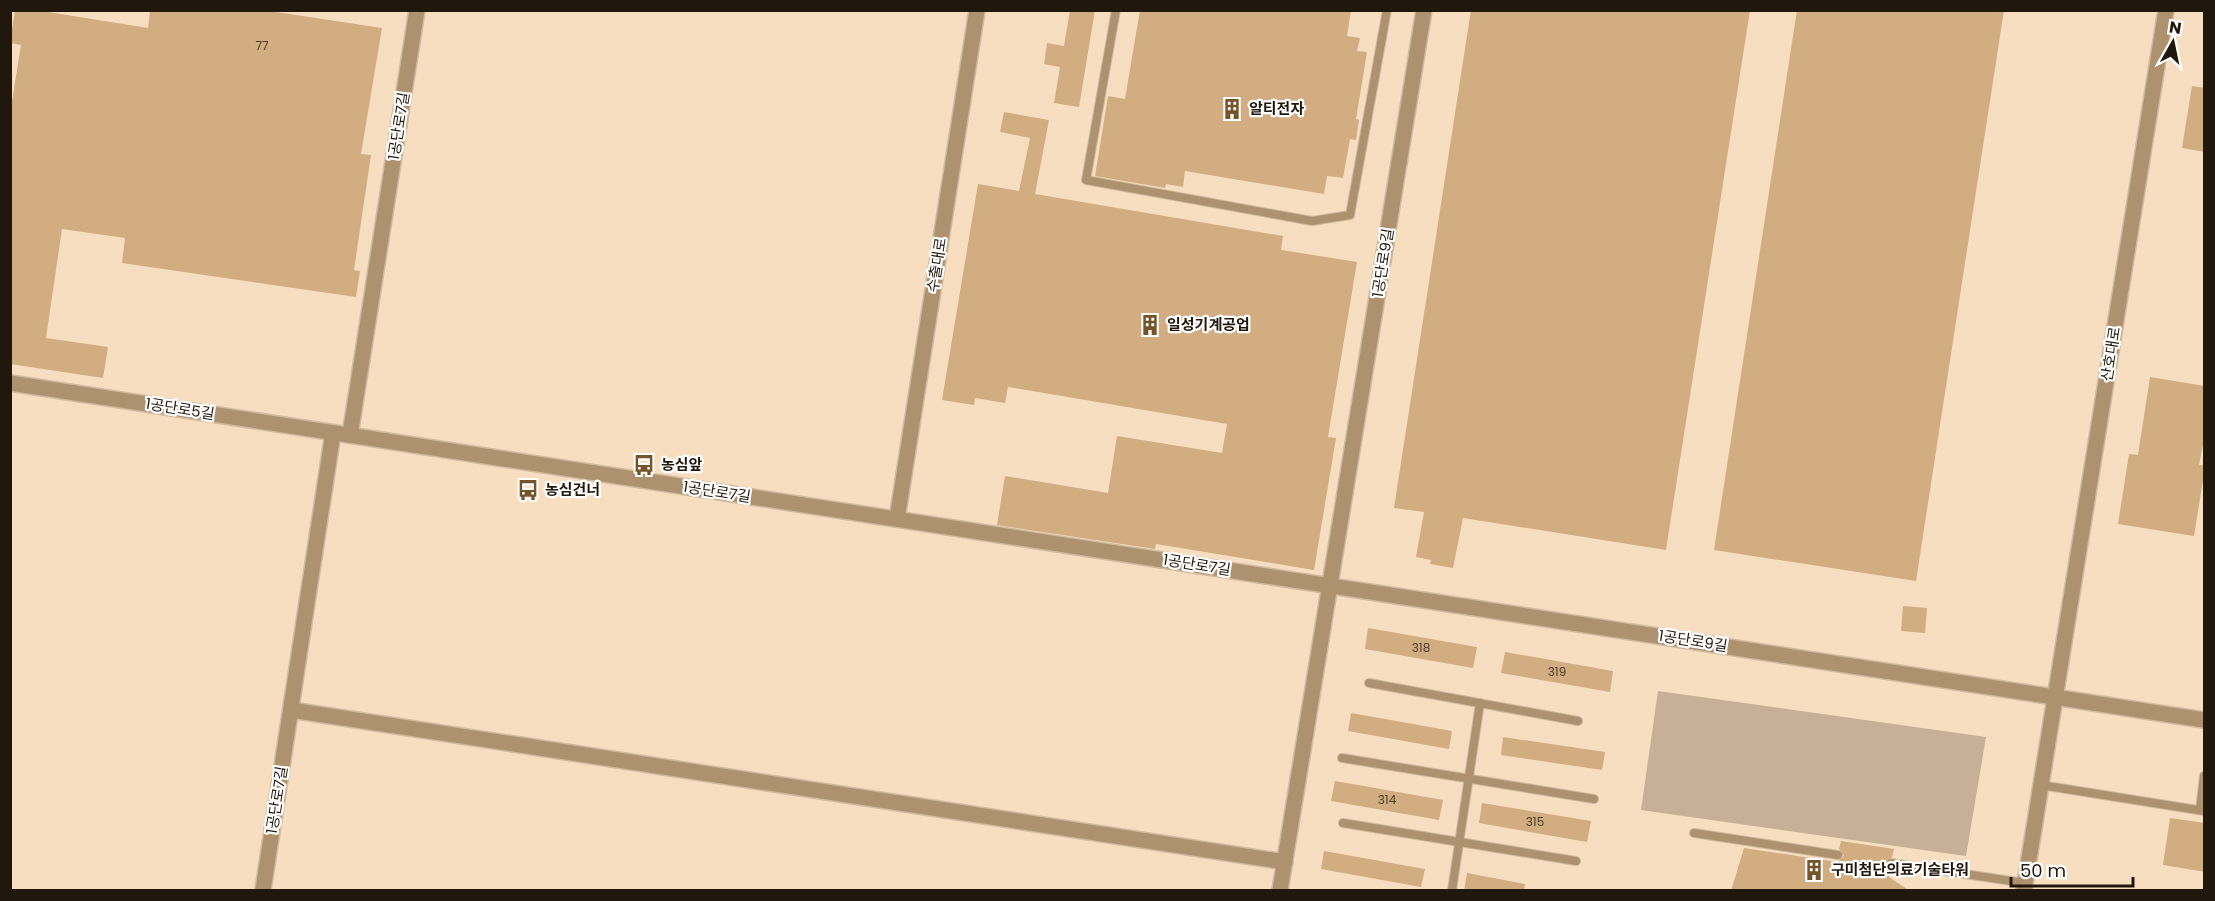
<svg xmlns="http://www.w3.org/2000/svg" width="2215" height="901" font-family="Poppins,'Noto Sans KR',sans-serif">
<style>
.green{fill:#c6b096}
.building{fill:#d1ad81}
.lines{fill:none;stroke-linecap:round;stroke-linejoin:round}
.service-casing{stroke:#d1baa0;stroke-width:10}
.minor-casing{stroke:#d1baa0;stroke-width:18}
.tertiary-casing{stroke:#d1baa0;stroke-width:18}
.service{stroke:#ae916e;stroke-width:8}
.minor{stroke:#ae916e;stroke-width:15}
.tertiary{stroke:#ae916e;stroke-width:15}
.labels{text-anchor:middle;stroke-width:4.5;stroke-linejoin:round;paint-order:stroke}
.number-label{font-size:12px;fill:#4d3d2a}
.poi-label{font-size:15px;font-weight:bold;fill:#21180d;stroke:#fff;text-anchor:start}
.street-label{font-size:15px;fill:#21180d;stroke:#fff}
</style>
<rect width="100%" height="100%" fill="#f8dec0"/>
<polygon class="green" points="1658,691 1986,737 1966,856 1641,810"/>
<g class="building">
<polygon points="15,10 36,10 148,28 150,10 263,10 382,28 361,154 371,155 354,270 360,271 356,297 122,263 125,238 62,229 46,338 108,347 103,378 10,364 10,114 21,45 10,43"/>
<polygon points="1070,10 1095,10 1079,107 1054,103 1060,67 1044,64 1047,43 1064,46"/>
<polygon points="1140,10 1351,10 1347,36 1360,38 1357,51 1367,52 1356,119 1359,120 1356,140 1350,139 1343,178 1327,176 1324,194 1185,171 1183,187 1166,184 1165,188 1095,176 1108,96 1125,99"/>
<polygon points="1471,10 1750,10 1666,550 1463,518 1453,568 1430,564 1431,560 1416,557 1424,512 1394,508"/>
<polygon points="1797,10 2004,10 1916,581 1714,550"/>
<polygon points="2192,86 2205,88 2205,152 2182,148"/>
<polygon points="1004,112 1049,120 1035,194 1283,236 1281,250 1357,262 1328,437 1336,438 1314,570 1156,544 1155,549 997,525 1005,476 1108,493 1117,436 1222,453 1227,424 1008,387 1005,403 975,398 974,405 942,400 978,184 1019,191 1030,138 1000,132"/>
<polygon points="2150,377 2205,386 2205,434 2199,465 2205,465 2205,468 2194,536 2118,524 2129,454 2138,455"/>
<polygon points="1903,606 1927,608 1925,633 1901,631"/>
<polygon points="1368,628 1477,647 1473,668 1365,649"/>
<polygon points="1505,652 1613,671 1610,692 1501,673"/>
<polygon points="1351,713 1452,731 1449,749 1348,731"/>
<polygon points="1503,737 1605,752 1602,770 1501,755"/>
<polygon points="1335,781 1443,800 1439,820 1331,801"/>
<polygon points="1482,803 1591,821 1587,842 1479,823"/>
<polygon points="2170,818 2205,823 2205,872 2163,865"/>
<polygon points="1841,841 1894,849 1892,857 1885,863 1891,869 1889,877 1910,891 1731,891 1744,848 1837,862 1844,856 1839,849"/>
<polygon points="1324,851 1425,869 1421,887 1321,869"/>
<polygon points="1467,873 1525,884 1524,891 1464,891"/>
</g>
<g class="lines">
<defs>
<g id="service">
<polyline points="1116,10 1086,180 1312,221 1350,215 1387,10"/>
<polyline points="1369,683 1578,721"/>
<polyline points="1342,758 1594,799"/>
<polyline points="2041,785 2204,811"/>
<polyline points="2200,810 2204,776"/>
<polyline points="1343,823 1576,861"/>
<polyline points="1694,833 1838,855"/>
<polyline points="1891,863 2025,883"/>
<polyline points="1452,890 1480,703"/>
</g>
<g id="minor">
<polyline points="10,383 2204,720"/>
<polyline points="350,435 417,10"/>
<polyline points="897,519 977,10"/>
<polyline points="291,710 1285,862"/>
<polyline points="263,890 333,433"/>
<polyline points="1280,890 1424,10"/>
</g>
<polyline id="tertiary" points="2024,890 2166,10"/>
</defs>
<use href="#service" class="service-casing"/>
<use href="#minor" class="minor-casing"/>
<use href="#tertiary" class="tertiary-casing"/>
<use href="#service" class="service"/>
<use href="#minor" class="minor"/>
<use href="#tertiary" class="tertiary"/>
</g>
<defs>
<symbol id="building-bare" viewBox="-9 -9 18 18"><path d="M-4-6H4V6H1V3H-1V6H-4ZM-2.5-4.3h1.7v1.8h-1.7ZM.8-4.3h1.7v1.8H.8ZM-2.5-1h1.7V.8h-1.7ZM.8-1h1.7V.8H.8Z" fill="#74542a" stroke="#fff" stroke-width="2.5" paint-order="stroke"/></symbol>
<symbol id="bus-bare" viewBox="-9 -9 18 18"><path d="M-5-6H5V4H4V6H2V4H-2V6H-4V4H-5ZM-3.5-4V0h7V-4ZM-3.5 1.2v1.5H-2V1.2ZM2 1.2v1.5H3.5V1.2Z" fill="#74542a" stroke="#fff" stroke-width="2.5" paint-order="stroke"/></symbol>
</defs>
<g fill-rule="evenodd">
<use href="#building-bare" x="1217" y="94" width="30" height="30"/>
<use href="#building-bare" x="1135" y="310" width="30" height="30"/>
<use href="#bus-bare" x="629" y="450" width="30" height="30"/>
<use href="#bus-bare" x="513" y="475" width="30" height="30"/>
<use href="#building-bare" x="1799" y="855" width="30" height="30"/>
</g>
<g class="labels">
<g class="number-label">
<text x="262" y="50">77</text>
<text x="1421" y="652">318</text>
<text x="1557" y="676">319</text>
<text x="1387" y="804">314</text>
<text x="1535" y="826">315</text>
</g>
<g class="poi-label">
<text x="1249" y="114">알티전자</text>
<text x="1167" y="330">일성기계공업</text>
<text x="661" y="470">농심앞</text>
<text x="545" y="495">농심건너</text>
<text x="1831" y="875">구미첨단의료기술타워</text>
</g>
<g class="street-label">
<text transform="translate(399 126) rotate(-81)" y="5">1공단로7길</text>
<text transform="translate(1383 263) rotate(-81)" y="5">1공단로9길</text>
<text transform="translate(937 265) rotate(-81)" y="5">수출대로</text>
<text transform="translate(2111 354) rotate(-81)" y="5">산호대로</text>
<text transform="translate(180 409) rotate(9)" y="5">1공단로5길</text>
<text transform="translate(717 492) rotate(9)" y="5">1공단로7길</text>
<text transform="translate(1197 565) rotate(9)" y="5">1공단로7길</text>
<text transform="translate(1693 641) rotate(9)" y="5">1공단로9길</text>
<text transform="translate(277 800) rotate(-81)" y="5">1공단로7길</text>
</g>
</g>
<rect width="2215" height="901" fill="none" stroke="#21180d" stroke-width="24"/>
<g transform="translate(2173 42) rotate(9)" stroke="#ffffff" stroke-width="4.5" paint-order="stroke">
<path d="M0-4.5L10 22L0 15L-10 22Z" fill="#21180d"/>
<text y="-9" font-size="16" font-weight="bold" text-anchor="middle" fill="#21180d">N</text>
</g>
<path d="M2011 877v9h122v-9" fill="none" stroke="#21180d" stroke-width="3"/>
<text x="2020" y="877" font-size="18" fill="#21180d" stroke="#ffffff" stroke-width="4.5" paint-order="stroke">50 m</text>
</svg>
